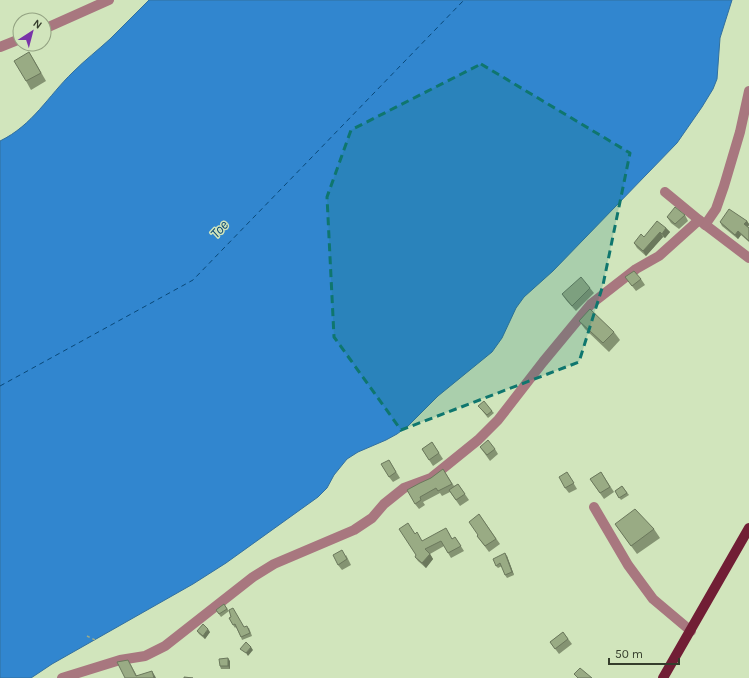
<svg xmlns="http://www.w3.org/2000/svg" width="749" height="678" font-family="Karla,sans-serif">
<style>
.water{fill:#3186cf;stroke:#32709e}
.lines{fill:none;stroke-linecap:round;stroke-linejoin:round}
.ferry{stroke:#094878;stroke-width:1;stroke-dasharray:5 4;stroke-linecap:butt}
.path{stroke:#9bab8a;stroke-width:1.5;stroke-dasharray:3 3;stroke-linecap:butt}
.minor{stroke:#a8777f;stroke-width:10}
.major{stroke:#711e35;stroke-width:10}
.wall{fill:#849372}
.shaded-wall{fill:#6b785c}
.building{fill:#99ab84;stroke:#6b785c}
.marked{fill:#0f766e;fill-opacity:0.2;stroke:#0f766e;stroke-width:3;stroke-dasharray:8 5;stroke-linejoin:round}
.labels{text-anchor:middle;stroke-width:3;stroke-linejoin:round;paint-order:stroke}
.water-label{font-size:14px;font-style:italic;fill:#094878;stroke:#d1e5bc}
</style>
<rect width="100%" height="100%" fill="#d1e5bc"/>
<path class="water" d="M149 0H732L720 38 717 79 713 89 702 107 677 143 553 271 524 297 516 308 502 338 492 352 438 396 408 426 397 434 386 440 358 452 347 459 334 475 327 488 318 497 226 563 193 584 52 664 31 678H0V141C33 125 48 96 73 72 85 60 98 50 110 39 123 26 136 13 149 0Z"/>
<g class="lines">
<polyline class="ferry" points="0,386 193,280 464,0"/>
<polyline class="path" points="87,636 95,640"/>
<g class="minor">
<polyline points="44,29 109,0"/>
<polyline points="0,47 20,39"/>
<polyline points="665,192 699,220 749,258"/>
<polyline points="705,225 716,209 724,186 740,132 749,91"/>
<polyline points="594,507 628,565 653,599 691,631"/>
<polyline points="62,678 120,660 145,656 165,646 253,577 274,564 354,530 372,518 384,504 404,488 431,478 478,440 498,420 543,362 591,304 636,269 659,256 699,220"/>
</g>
<polyline class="major" points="663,678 749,528"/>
</g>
<g class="wall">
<polygon points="29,52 34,60 46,81 31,90 26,81"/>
<polygon points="685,215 688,221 679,229 671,223 667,217"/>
<polygon points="747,221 749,224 749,225 748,227 749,228 749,242 741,235 738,239 722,226 720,222"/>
<polygon points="666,228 670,232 665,238 663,237 646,256 637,248 634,243 644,237"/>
<polygon points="625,277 641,279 645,285 636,291"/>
<polygon points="590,288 594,293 576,311 566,300 562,294"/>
<polygon points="579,321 614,332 620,340 609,352 585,329"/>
<polygon points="480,408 492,411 494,413 488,418"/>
<polygon points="432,442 443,459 433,466 422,449"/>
<polygon points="480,447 495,449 498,454 490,461"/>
<polygon points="389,460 400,478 393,482 389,477"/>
<polygon points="443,469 454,486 458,484 469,500 460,506 450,492 442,496 440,493 423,502 425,505 419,509 415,504 431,478"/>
<polygon points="567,472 577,489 569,493 565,488"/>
<polygon points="601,472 614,492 604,499 590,479"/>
<polygon points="622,486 629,495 621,500 615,491"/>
<polygon points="479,514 500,544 489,552 477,536 478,535"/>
<polygon points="615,524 654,529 660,538 637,554"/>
<polygon points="449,533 452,539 455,537 464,551 451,558 444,546 430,554 433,559 426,568 418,561 415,557 416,555 415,534 422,541"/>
<polygon points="346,555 351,565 342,570 338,565"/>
<polygon points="507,556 514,575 507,578 505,575 502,566 498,568 496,566"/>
<polygon points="224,604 229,611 221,617 216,610"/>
<polygon points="231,617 244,627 249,628 252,636 242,640 241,637 236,627 235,628 229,618"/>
<polygon points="197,631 210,632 205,639 199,634"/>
<polygon points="563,632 572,644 559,654 550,642"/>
<polygon points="230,661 230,669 221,669 220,666"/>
</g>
<g class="shaded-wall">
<polygon points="747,221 749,224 749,225 747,228 744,224"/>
<polygon points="666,228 670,232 665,238 662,234"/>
<polygon points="738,231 741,235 738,239 735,235"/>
<polygon points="660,232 663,237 646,256 643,251"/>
<polygon points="505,553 507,556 514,575 512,572"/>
<polygon points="430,554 433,559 426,568 422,563"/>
<polygon points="208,629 210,632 205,639 203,636"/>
<polygon points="251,647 253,650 248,656 246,653"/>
<polygon points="228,658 230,661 230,669 228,666"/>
<polygon points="128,660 131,665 138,678 137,678"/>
<polygon points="152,671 155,676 156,678 154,678"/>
</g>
<g class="building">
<polygon points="29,52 41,73 26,81 14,61"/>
<polygon points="675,207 685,215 675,224 667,217"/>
<polygon points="729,209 747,221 744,224 749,228 749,241 738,231 735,235 720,222"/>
<polygon points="657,221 666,228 662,234 660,232 643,251 634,243 641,234 644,237"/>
<polygon points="634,271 641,279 632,286 625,277"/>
<polygon points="581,277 590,288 572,306 562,294"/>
<polygon points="590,309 614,332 603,343 579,321"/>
<polygon points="484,401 492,411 487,415 478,406"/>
<polygon points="488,440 495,449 487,455 480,447"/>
<polygon points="432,442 439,453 429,460 422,449"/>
<polygon points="389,460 396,472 389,477 381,464"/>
<polygon points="443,469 452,484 438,491 436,488 420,497 421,500 415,504 407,490 420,483 431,478"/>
<polygon points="567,472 574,483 565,488 559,477"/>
<polygon points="601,472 610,487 600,493 590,479"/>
<polygon points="458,484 465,494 456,500 449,490"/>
<polygon points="622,486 627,493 619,498 615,491"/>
<polygon points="635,509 654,529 631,546 615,524"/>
<polygon points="479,514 496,539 485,546 477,536 478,535 469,522"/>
<polygon points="408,523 415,534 417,532 422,541 446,528 452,539 455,537 461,546 448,553 441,541 425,549 430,554 422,563 415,557 416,555 399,529"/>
<polygon points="342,550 347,559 338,565 333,555"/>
<polygon points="505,553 512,572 505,575 500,563 496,566 493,559"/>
<polygon points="224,604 227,609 219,614 216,610"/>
<polygon points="233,608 244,627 247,626 250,633 241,637 235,624 233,625 229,618 231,617 229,610"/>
<polygon points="203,624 208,629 203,636 197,631"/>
<polygon points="563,632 568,639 555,649 550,642"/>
<polygon points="246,642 251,647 246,653 240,649"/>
<polygon points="228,658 228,666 220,666 219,659"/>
<polygon points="128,660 136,676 152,671 154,678 125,678 117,662"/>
<polygon points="580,668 592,678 578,678 574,674"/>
<polygon points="184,677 193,678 184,678"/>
</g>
<path class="marked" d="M481 64 630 153 603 285 579 362 401 430 334 337 327 197 351 130Z"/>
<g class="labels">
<g class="water-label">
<text transform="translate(219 229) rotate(-47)" y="5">Toe</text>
</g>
</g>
<g transform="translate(32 32) rotate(36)"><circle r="19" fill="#d1e5bc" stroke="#93a282"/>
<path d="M0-3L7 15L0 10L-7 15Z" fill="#7934a8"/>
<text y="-6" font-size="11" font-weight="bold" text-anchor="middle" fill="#353d2c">N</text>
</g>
<path d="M609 658v6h70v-6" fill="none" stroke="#353d2c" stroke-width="2"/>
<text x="615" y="658" font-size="12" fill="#353d2c" stroke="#d1e5bc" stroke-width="3" paint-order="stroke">50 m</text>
</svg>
